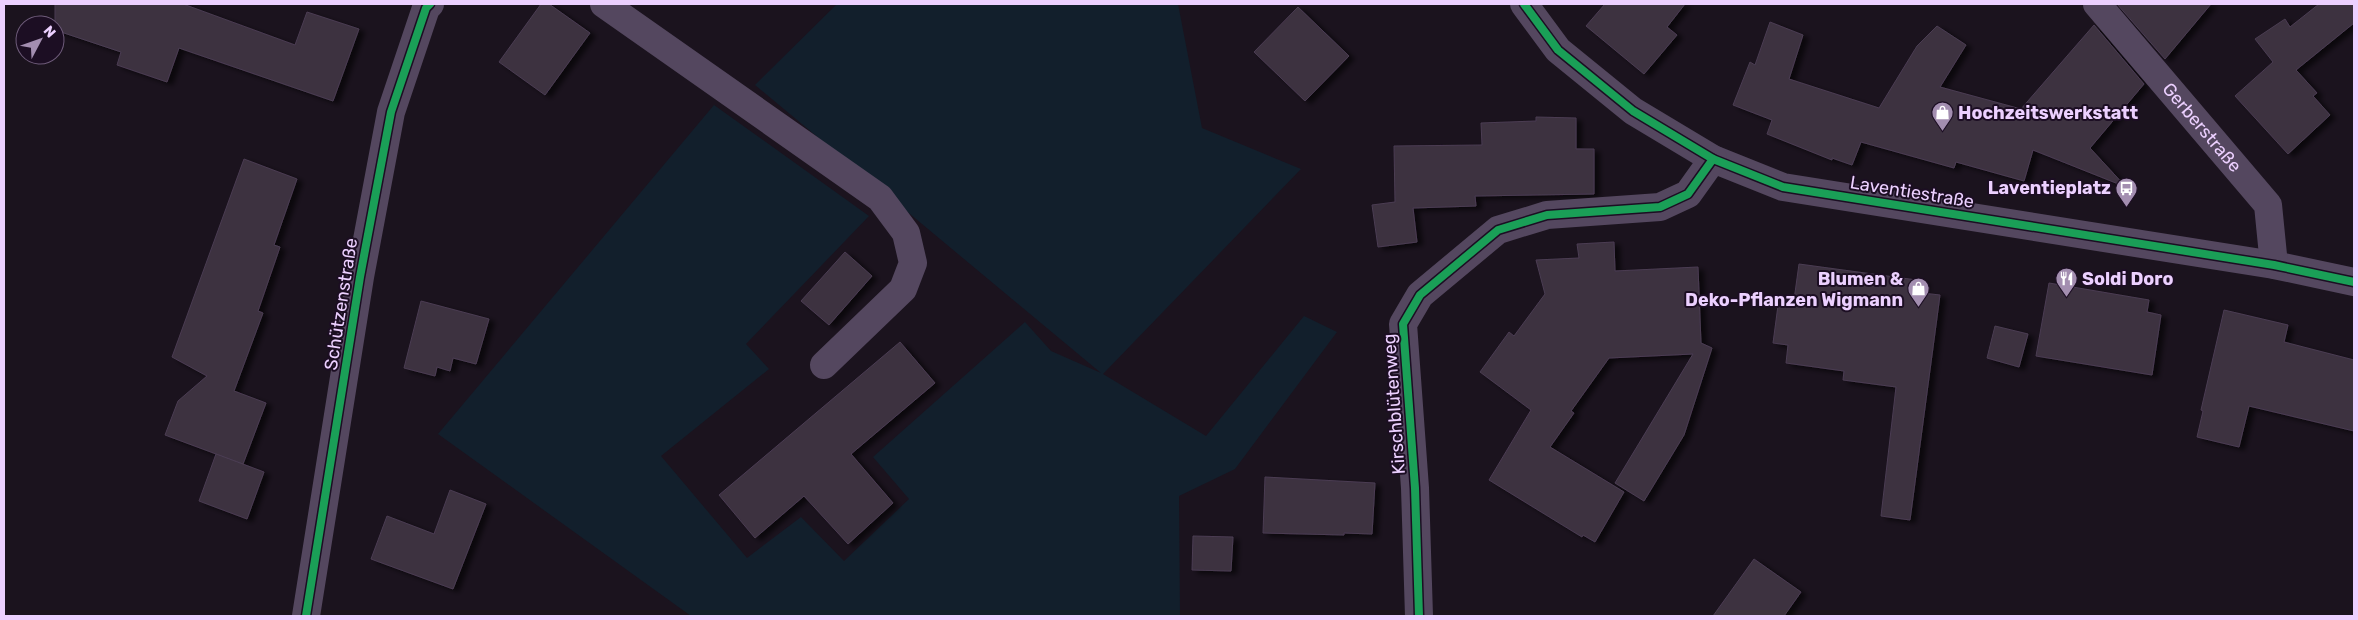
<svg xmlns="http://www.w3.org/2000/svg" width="2358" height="620" font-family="Rubik,sans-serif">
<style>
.green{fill:#121f2c}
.building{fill:#3c3041;stroke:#4b3d52;filter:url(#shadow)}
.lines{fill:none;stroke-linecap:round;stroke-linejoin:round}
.minor{stroke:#54475f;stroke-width:28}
.cycleway-casing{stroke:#1c0e23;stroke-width:11}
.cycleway{stroke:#1a9f57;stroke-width:8}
.labels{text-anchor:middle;stroke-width:4;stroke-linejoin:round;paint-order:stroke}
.poi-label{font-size:18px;font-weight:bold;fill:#ecd0ff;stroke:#1c0e23;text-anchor:start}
.street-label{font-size:18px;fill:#ecd0ff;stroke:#1c0e23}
</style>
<defs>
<filter id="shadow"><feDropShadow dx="5.5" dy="3" stdDeviation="2.5" flood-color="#0009"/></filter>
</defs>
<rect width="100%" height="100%" fill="#1b131e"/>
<polygon class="green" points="837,4 1178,4 1202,128 1301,169 1103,374 1206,436 1304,316 1337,332 1235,469 1179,496 1180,616 691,616 438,434 714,105 869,216 746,344 769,369 661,456 747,558 801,517 844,561 909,499 873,457 1025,322 1051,351 1101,373 755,85"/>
<g class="building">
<polygon points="55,4 183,4 295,45 307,12 359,29 333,101 179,48 167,82 117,65 121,52 55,30"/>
<polygon points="541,4 549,4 590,33 545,95 499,62"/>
<polygon points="1605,4 1685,4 1667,27 1677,35 1644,74 1586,26"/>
<polygon points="2117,4 2211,4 2165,59"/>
<polygon points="2319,4 2354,4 2354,23 2296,70 2317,93 2313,96 2330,115 2288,154 2235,96 2273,62 2255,39 2285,19 2290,27"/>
<polygon points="1298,7 1349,56 1305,101 1254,52"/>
<polygon points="1770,22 1803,35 1789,79 1879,108 1917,46 1937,26 1966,45 1940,87 2021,109 2094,25 2144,84 2090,148 2126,187 2033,150 2024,181 1956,162 1954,168 1861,142 1852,165 1832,158 1832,160 1767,134 1772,120 1733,105 1750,62 1755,65"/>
<polygon points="1536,117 1576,118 1576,149 1594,149 1594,194 1475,196 1476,206 1413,208 1417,242 1378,247 1372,205 1395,202 1394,146 1482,145 1481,123 1536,121"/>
<polygon points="244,159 297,179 274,245 280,247 258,311 263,313 234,391 266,403 243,464 165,435 178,401 207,376 172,357"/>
<polygon points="1614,242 1615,271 1698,267 1701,343 1712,348 1684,435 1644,501 1615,483 1693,354 1609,358 1571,411 1574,413 1550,447 1624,492 1595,542 1583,535 1582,537 1489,480 1531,410 1480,372 1509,332 1514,336 1545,294 1536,260 1579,258 1577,244"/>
<polygon points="845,252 872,276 829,325 801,301"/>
<polygon points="1799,264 1924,281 1922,293 1940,295 1910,520 1881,516 1896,387 1843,380 1844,371 1786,363 1788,345 1773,343 1779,298 1794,300"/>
<polygon points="2049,283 2149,300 2147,312 2161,315 2152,375 2036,356"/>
<polygon points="421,301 489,319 476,364 453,358 450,371 437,367 435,376 404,368"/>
<polygon points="2224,310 2288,325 2284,342 2354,360 2354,431 2249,406 2239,447 2197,437 2203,411 2201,410"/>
<polygon points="1995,326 2028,334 2019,367 1987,358"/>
<polygon points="900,342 935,383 851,454 893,503 848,544 804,496 755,538 719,495"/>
<polygon points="216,454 264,472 247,519 199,501"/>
<polygon points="1265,477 1375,483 1372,534 1344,533 1344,535 1263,533"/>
<polygon points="450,490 486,504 453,589 371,559 387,516 434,534"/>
<polygon points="1193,536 1233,537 1231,571 1192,570"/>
<polygon points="1754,559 1801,592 1784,616 1713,616"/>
</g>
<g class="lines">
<g class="minor">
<polyline points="604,4 880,198 906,233 913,263 903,289 824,365"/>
<polyline points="1524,4 1558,50 1633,111 1713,159 1783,187 2274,265 2354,282"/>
<path id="s1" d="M2097 4 2268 205 2274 265"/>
<polyline points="306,616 360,277 391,112 426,8 430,4"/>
<polyline points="1419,616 1415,488 1403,324 1420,295 1498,230 1547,215 1660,207 1688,194 1713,159"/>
</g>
<defs>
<g id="cycleway">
<polyline points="1524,4 1558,50 1633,111 1713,159 1783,187 2274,265 2354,282"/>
<polyline points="306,616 360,277 391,112 426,8 430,4"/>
<polyline points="1419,616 1415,488 1403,324 1420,295 1498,230 1547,215 1660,207 1688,194 1713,159"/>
</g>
</defs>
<use href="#cycleway" class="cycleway-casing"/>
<use href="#cycleway" class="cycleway"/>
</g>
<defs>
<symbol id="shop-pin" viewBox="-11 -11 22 30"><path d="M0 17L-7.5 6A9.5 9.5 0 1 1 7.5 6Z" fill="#a38eb0" stroke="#1c0e23"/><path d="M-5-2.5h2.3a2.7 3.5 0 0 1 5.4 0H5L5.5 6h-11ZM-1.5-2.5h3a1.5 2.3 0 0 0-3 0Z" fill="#fff"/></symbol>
<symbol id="bus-pin" viewBox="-11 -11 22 30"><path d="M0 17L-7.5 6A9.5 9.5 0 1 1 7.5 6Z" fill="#a38eb0" stroke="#1c0e23"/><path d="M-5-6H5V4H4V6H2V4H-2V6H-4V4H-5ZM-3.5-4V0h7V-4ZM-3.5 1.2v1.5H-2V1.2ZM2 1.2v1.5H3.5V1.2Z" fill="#fff"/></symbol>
<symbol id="restaurant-pin" viewBox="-11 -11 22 30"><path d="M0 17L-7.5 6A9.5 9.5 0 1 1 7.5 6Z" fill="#a38eb0" stroke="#1c0e23"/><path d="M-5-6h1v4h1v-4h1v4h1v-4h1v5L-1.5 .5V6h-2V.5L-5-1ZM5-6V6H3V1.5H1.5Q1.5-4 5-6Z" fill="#fff"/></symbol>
</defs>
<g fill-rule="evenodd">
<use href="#shop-pin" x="1930" y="100" width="25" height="34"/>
<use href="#bus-pin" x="2114" y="176" width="25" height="34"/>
<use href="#restaurant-pin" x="2054" y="266" width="25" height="34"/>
<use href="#shop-pin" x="1906" y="276" width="25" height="34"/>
</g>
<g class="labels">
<g class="poi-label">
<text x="1958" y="119">Hochzeitswerkstatt</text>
<text x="2111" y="194" text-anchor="end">Laventieplatz</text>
<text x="1903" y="285" text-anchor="end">Blumen &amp;<tspan x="1903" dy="21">Deko-Pflanzen Wigmann</tspan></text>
<text x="2082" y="285">Soldi Doro</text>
</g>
<g class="street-label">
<text dy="6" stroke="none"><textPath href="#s1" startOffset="162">Gerberstraße</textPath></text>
<text transform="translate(1912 192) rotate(9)" y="6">Laventiestraße</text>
<text transform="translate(341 304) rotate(-81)" y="6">Schützenstraße</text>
<text transform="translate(1394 404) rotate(-94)" y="6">Kirschblütenweg</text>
</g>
</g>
<rect width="2358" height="620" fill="none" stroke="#ecd0ff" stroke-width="10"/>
<g transform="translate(40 40) rotate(49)"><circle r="24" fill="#1c0e23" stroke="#6f5c7b"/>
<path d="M0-4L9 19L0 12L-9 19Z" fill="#a38eb0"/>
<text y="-8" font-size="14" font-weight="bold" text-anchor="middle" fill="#ecd0ff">N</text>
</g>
</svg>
